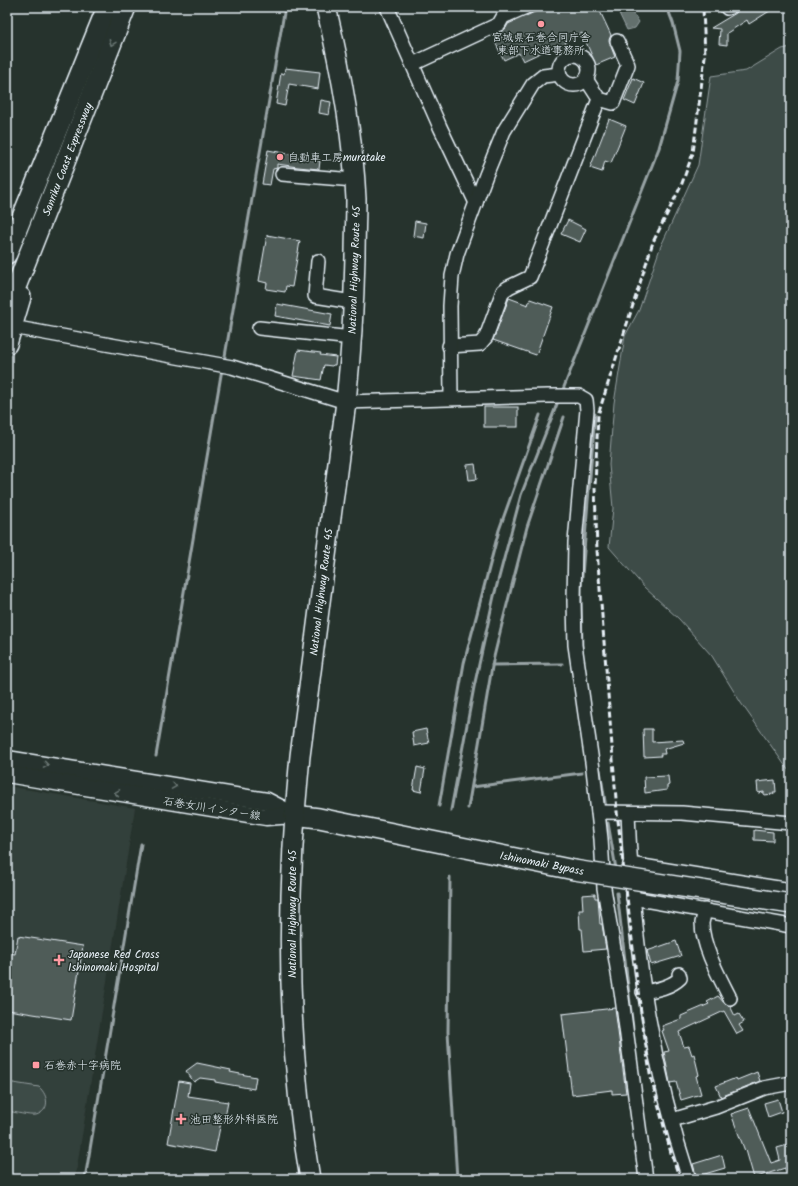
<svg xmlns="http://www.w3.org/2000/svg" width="798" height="1186" font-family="Kalam,'Klee One',sans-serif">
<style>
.built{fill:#333f3a}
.green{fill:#3e4b47;stroke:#939ea0}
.water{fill:#636f6d;stroke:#98a3a5}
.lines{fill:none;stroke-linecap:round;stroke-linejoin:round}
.stream{stroke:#98a3a5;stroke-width:3}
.building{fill:#505c59;stroke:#e8f1f8}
.minor-casing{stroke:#e8f1f8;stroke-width:16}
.major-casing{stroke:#e8f1f8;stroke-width:19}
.highway-casing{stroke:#e8f1f8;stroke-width:22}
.minor{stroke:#26332d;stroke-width:13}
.major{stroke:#26332d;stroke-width:16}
.highway{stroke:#26332d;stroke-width:19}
.rail{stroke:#e8f1f8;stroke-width:3;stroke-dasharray:6 3;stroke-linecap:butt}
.highway-bridge-casing{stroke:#e8f1f8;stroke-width:22;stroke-linecap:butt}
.highway-bridge{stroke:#26332d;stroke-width:19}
.oneway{stroke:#6a7674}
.poi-dot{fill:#ff9aa2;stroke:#26332d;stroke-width:1.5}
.labels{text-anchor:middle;stroke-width:3;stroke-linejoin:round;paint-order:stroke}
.poi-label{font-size:11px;fill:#e8f1f8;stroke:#26332d;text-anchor:start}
.street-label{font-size:11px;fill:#e8f1f8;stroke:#26332d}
</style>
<rect width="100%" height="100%" fill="#26332d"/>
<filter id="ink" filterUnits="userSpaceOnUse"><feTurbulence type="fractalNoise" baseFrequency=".025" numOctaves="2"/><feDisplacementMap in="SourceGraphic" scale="8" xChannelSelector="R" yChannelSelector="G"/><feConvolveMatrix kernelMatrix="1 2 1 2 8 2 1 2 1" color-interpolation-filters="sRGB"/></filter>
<g filter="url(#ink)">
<polygon class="built" points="7,786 135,808 75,1179 7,1179"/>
<g class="green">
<polygon points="791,47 791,774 741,703 712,656 679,619 644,587 609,547 613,508 609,465 614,403 625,336 639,310 660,248 698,165 711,76 746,71 782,49"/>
<path d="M7 1082 39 1087C49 1096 50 1111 36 1115 29 1116 14 1112 7 1111Z"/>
</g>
<polygon class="water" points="616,7 625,7 635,16 639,22 635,28 627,30"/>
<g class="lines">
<g class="stream">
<polyline points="224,362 285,7"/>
<polyline points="562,392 659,148 678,81 680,51 673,23 667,7"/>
<polyline points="582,650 581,588 595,414"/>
<polyline points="492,665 562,664"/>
<polyline points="156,756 222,369"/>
<polyline points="600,770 606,808"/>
<polyline points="472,787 582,773"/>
<polyline points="439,806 464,663 499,530 540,415"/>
<polyline points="468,808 493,661 502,624 527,527 564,417"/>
<polyline points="451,810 474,687 494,596 521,495 559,399"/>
<polyline points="608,823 616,869"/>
<polyline points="450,877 448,1032 457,1179"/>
<polyline points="617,893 633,1028"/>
<polyline points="85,1179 141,844"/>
</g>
</g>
<g class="building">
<polygon points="546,7 598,7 611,35 609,40 610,44 615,57 596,65 582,33 565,42 573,60 565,64 557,45 523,61 519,53 504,60 495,42 502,39 499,33 506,28 508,24"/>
<polygon points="742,7 776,7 749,24 747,20 727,33 727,45 719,44 720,29 711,28 736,13"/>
<polygon points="285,68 320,72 318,89 289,84 285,106 276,104 281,73 284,74"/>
<polygon points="633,78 644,83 635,105 624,100"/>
<polygon points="321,100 331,102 329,115 319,113"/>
<polygon points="609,119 626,126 611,163 605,161 602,172 590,168"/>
<polygon points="268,150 295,155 295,157 320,161 319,169 298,167 277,164 277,168 273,169 270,185 262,184"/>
<polygon points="568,220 586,229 580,242 561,234"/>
<polygon points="415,221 426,223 424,238 413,236"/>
<polygon points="267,235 300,241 292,287 286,286 285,292 266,289 267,283 259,281"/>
<polygon points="509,298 528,305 530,299 553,307 536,355 493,340"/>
<polygon points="277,304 332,314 330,326 275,316"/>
<polygon points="298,350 321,353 320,355 336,357 335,365 333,365 332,366 324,365 321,380 293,376"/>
<rect x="484" y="407" width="34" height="20"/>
<polygon points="475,464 477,479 469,480 467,465"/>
<polygon points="426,729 429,743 414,746 412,732"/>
<polygon points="643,729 652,729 652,742 683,740 684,743 664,749 665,754 660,754 661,756 644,757"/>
<polygon points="417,767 425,769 421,792 413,790"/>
<polygon points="668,776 669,785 667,786 667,790 645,793 644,777"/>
<polygon points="775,780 776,792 773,792 774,794 764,795 764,792 758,793 757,782"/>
<polygon points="754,830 773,832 773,841 754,840"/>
<polygon points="595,894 595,898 598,898 600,924 602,924 606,949 584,951 582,929 580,929 579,910 583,910 582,895"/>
<polygon points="18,936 83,946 71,1020 8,1010 9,1005 7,1005 7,961 8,953 15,954"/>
<polygon points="676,941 681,956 651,965 647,951"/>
<polygon points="718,996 725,1004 730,1006 735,1016 739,1014 744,1022 739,1025 743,1031 737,1034 724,1011 679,1032 684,1047 689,1046 692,1055 694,1054 699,1075 696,1076 701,1094 681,1100 676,1082 670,1083 664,1052 669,1051 662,1031 664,1030 662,1026 681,1019 681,1016 709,1004 707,1002"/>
<polygon points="615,1008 626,1093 612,1094 612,1090 572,1095 562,1014"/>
<polygon points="197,1063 231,1070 230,1072 256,1077 254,1089 215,1082 215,1080 200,1078 194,1082 186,1071"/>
<polygon points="757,1072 760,1081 721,1097 716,1086 736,1078 737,1080"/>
<polygon points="179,1081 190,1083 188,1096 228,1102 224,1122 221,1122 215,1152 168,1143"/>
<polygon points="778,1099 782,1112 768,1117 764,1103"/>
<polygon points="749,1108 771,1163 780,1160 777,1148 791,1144 791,1179 788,1179 785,1168 754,1178 746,1150 745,1151 731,1114"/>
<polygon points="722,1155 725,1168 698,1176 698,1174 696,1175 693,1164"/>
</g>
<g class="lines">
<defs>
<g id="minor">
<polyline points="387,7 440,127 476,203"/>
<polyline points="727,8 730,7"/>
<circle cx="574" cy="70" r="15"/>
<polyline points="413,64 499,24 503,17 526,7"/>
<polyline points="599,99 613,103 628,65 617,41"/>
<polyline points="282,174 354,180"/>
<polyline points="318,261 315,296 346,301 354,300"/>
<polyline points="259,328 352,338"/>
<polyline points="23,329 232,367 346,402 548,396 579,396 586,400 587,410 575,542 574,601 575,645 593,769 601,839 604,888 622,998 646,1179"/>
<polyline points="449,346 480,344 486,337 503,291 509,287 530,277 599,99 586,79"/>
<polyline points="451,398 450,306 452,276 457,254 486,175 504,131 533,84 543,76 560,74"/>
<polyline points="598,812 682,813 791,823"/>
<path d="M628 813C633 940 649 1058 689 1179"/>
<polyline points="630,864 791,890"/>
<polyline points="633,898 791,926"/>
<path d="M705 910C704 914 703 919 702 923 702 946 720 978 730 998"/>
<path d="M643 992C656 990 671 987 680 978L679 974"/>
<polyline points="672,1120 716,1107 764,1088 791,1083"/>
</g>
<g id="major">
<polyline points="7,759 267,801 294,815"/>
<polyline points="7,774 266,817 294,815"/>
</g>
<g id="highway">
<polyline points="7,254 107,7"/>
<polyline points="7,310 126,7"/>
<polyline points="7,344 21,297"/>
<polyline points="294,815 319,818 574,870"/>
<path d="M310 1179C286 1041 286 895 300 756L346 402C351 354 354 305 355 257 355 237 356 218 356 199 353 134 341 70 326 7"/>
</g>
</defs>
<use href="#minor" class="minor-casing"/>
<use href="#major" class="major-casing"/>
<use href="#highway" class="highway-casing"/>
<use href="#minor" class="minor"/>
<use href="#major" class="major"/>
<use href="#highway" class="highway"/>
<polyline class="rail" points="680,1179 671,1153 650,1074 638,991 617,812 597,550 595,487 598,415 653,242 681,186 693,153 705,56 703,7"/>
<defs>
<polyline id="highway-bridge" points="574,870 791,904"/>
</defs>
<use href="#highway-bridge" class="highway-bridge-casing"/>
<use href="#highway-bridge" class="highway-bridge"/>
</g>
<defs><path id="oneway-chevron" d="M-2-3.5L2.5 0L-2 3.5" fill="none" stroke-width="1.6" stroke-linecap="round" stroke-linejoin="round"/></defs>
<g class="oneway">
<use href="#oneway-chevron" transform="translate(112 43) rotate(111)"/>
<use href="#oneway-chevron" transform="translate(46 765) rotate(9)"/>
<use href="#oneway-chevron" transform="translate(174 786) rotate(9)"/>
<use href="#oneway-chevron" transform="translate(117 793) rotate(-171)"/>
</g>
</g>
<g class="poi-dot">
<circle cx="541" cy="24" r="4"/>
<circle cx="280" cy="157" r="4"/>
<path d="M57 954h4v4h4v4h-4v4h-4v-4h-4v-4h4z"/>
<rect x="32" y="1061" width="8" height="8" rx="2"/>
<path d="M179 1113h4v4h4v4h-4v4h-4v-4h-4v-4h4z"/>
</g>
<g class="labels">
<g class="poi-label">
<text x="541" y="41" text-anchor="middle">宮城県石巻合同庁舎<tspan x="541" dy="13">東部下水道事務所</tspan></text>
<text x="288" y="161">自動車工房muratake</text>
<text x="68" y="958">Japanese Red Cross<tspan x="68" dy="13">Ishinomaki Hospital</tspan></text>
<text x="44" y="1069">石巻赤十字病院</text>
<text x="190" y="1123">池田整形外科医院</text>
</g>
<g class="street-label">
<text transform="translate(67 159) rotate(-69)" y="4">Sanriku Coast Expressway</text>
<text transform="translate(354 270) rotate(-88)" y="4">National Highway Route 45</text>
<text transform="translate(321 592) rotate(-83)" y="4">National Highway Route 45</text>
<text transform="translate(212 808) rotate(9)" y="4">石巻女川インター線</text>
<text transform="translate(542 863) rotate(11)" y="4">Ishinomaki Bypass</text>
<text transform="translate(292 914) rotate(-90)" y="4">National Highway Route 45</text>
</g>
</g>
<rect width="798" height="1186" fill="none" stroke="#26332d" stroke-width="24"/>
<rect x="12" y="12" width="774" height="1162" fill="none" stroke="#e8f1f8" stroke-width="1.5" filter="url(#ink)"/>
</svg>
